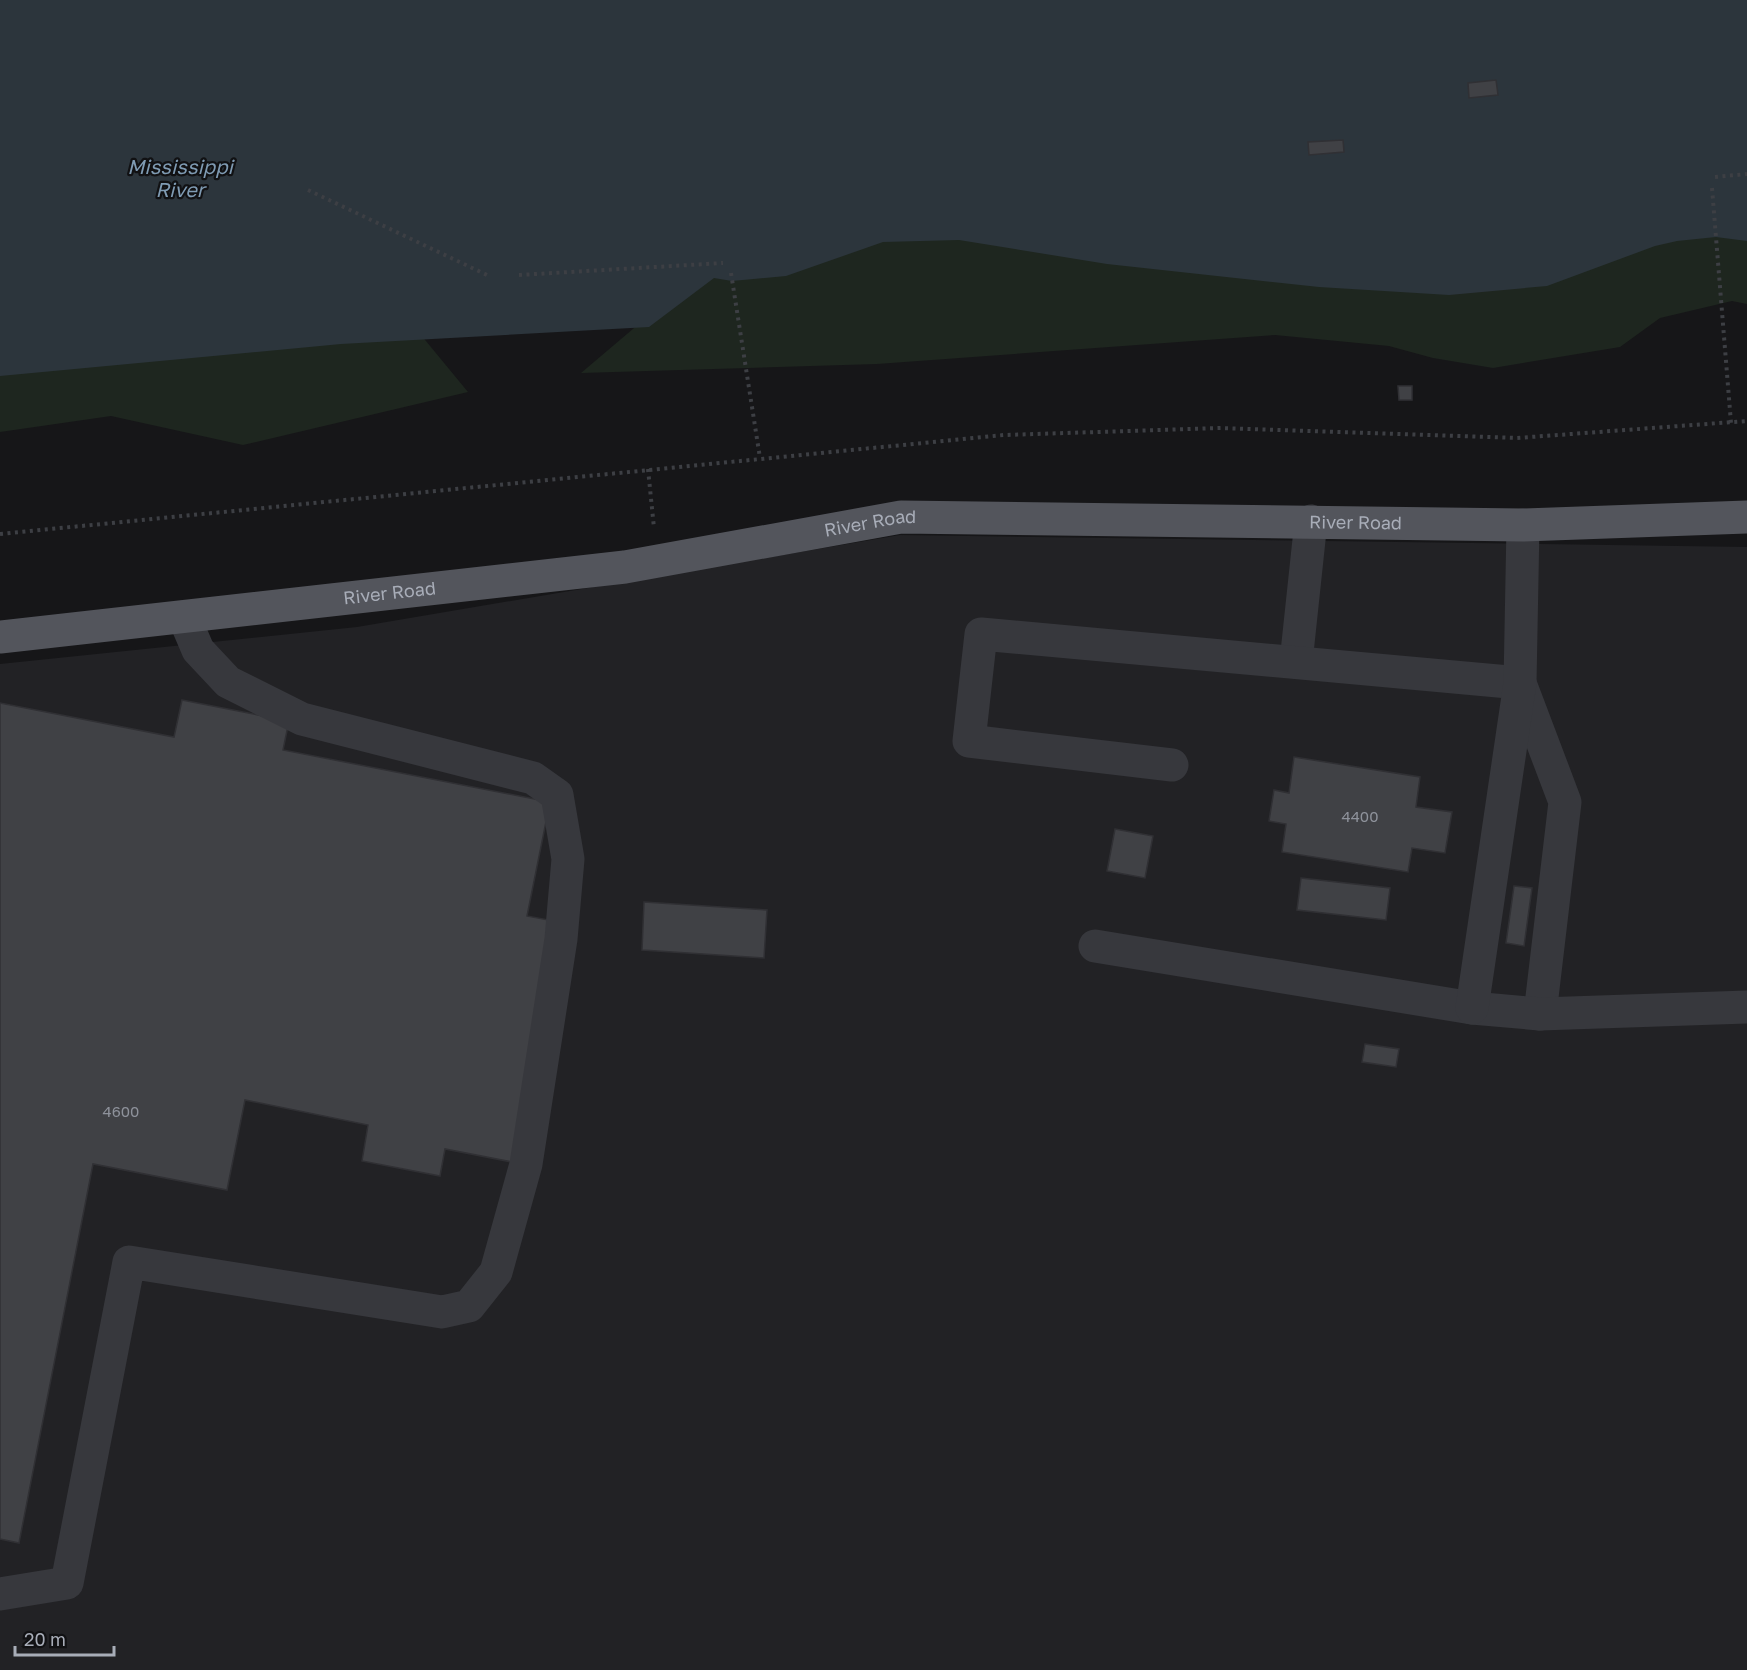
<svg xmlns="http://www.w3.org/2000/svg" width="1747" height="1670" font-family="'Golos Text',sans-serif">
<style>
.built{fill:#222225}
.green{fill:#1e261f}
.water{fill:#2c353c}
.building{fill:#404145;stroke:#303034;stroke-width:1.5}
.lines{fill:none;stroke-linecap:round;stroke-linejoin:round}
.path{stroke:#3d3f44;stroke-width:4;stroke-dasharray:3 4.5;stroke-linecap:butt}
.minor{stroke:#37383d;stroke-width:33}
.major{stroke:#53555c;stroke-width:33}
.labels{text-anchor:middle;stroke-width:4.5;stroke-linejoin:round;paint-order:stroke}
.number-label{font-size:15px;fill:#8e929b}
.street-label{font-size:18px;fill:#a8adb8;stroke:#111113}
.water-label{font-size:20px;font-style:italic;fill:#7f9bb3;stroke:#111113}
</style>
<rect width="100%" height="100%" fill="#161618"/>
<polygon class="built" points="900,535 1747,547 1747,1670 0,1670 0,664 357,627"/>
<g class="green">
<polygon points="1747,201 1747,304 1732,301 1660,318 1620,347 1493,368 1433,358 1389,346 1275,335 877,364 581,373 660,306 757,245"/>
<polygon points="407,318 468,392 243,445 111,416 0,432 0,340"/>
</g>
<polygon class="water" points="0,0 1747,0 1747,241 1716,237 1677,241 1655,246 1547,286 1449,295 1319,287 1107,264 959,240 883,242 786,276 732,281 714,278 649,327 341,344 0,376"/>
<g class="building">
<polygon points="1496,80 1498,95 1469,98 1468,83"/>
<polygon points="1343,140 1344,152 1309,155 1308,142"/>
<polygon points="1398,386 1412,386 1412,400 1399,400"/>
<polygon points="182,700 289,721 283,750 550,802 527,916 559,922 512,1162 445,1149 440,1176 362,1161 368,1125 245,1100 227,1190 93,1164 19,1543 0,1539 0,703 174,737"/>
<polygon points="1294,757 1420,777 1416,807 1452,812 1445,853 1412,848 1408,872 1282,852 1286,824 1269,821 1274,790 1289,793"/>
<polygon points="1115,829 1153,836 1145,878 1107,871"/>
<polygon points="1301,878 1390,888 1386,920 1297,910"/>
<polygon points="1514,886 1532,888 1524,946 1506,943"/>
<polygon points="644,902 767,910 764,958 642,950"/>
<polygon points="1365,1044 1399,1049 1396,1067 1362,1062"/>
</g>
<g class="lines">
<g class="path">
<polyline points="1715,177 1747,174"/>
<polyline points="1712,188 1731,423"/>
<polyline points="308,190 487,275"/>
<polyline points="731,273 760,458"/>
<polyline points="519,275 723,263"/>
<polyline points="648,469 654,528"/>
<polyline points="0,534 1004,435 1221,428 1517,438 1747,421"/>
</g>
<g class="minor">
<polyline points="1296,662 1311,521"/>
<polyline points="1172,765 969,741 981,634 1520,683 1565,802 1540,1014"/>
<polyline points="1095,946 1472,1008 1540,1014 1747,1007"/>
<polyline points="1472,1008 1520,683 1523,525"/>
<polyline points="0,1594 67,1583 129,1262 442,1312 469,1306 496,1272 526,1164 561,939 568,859 557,795 533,778 302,719 228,682 198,650 184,617"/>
</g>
<path class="major" id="s1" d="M0 637 625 567 901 517 1523 525 1747 517"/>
</g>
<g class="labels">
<g class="number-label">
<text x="1360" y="822">4400</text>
<text x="121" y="1117">4600</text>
</g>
<g class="street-label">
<text dy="6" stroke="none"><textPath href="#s1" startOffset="1364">River Road</textPath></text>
<text dy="6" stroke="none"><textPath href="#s1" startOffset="878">River Road</textPath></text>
<text dy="6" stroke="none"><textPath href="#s1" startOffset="392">River Road</textPath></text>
</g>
<g class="water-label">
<text x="180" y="174">Mississippi<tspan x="180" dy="23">River</tspan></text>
</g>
</g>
<path d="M15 1646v9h99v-9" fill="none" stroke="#a8adb8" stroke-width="3"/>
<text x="24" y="1646" font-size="18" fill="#a8adb8" stroke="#111113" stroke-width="4.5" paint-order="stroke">20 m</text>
</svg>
